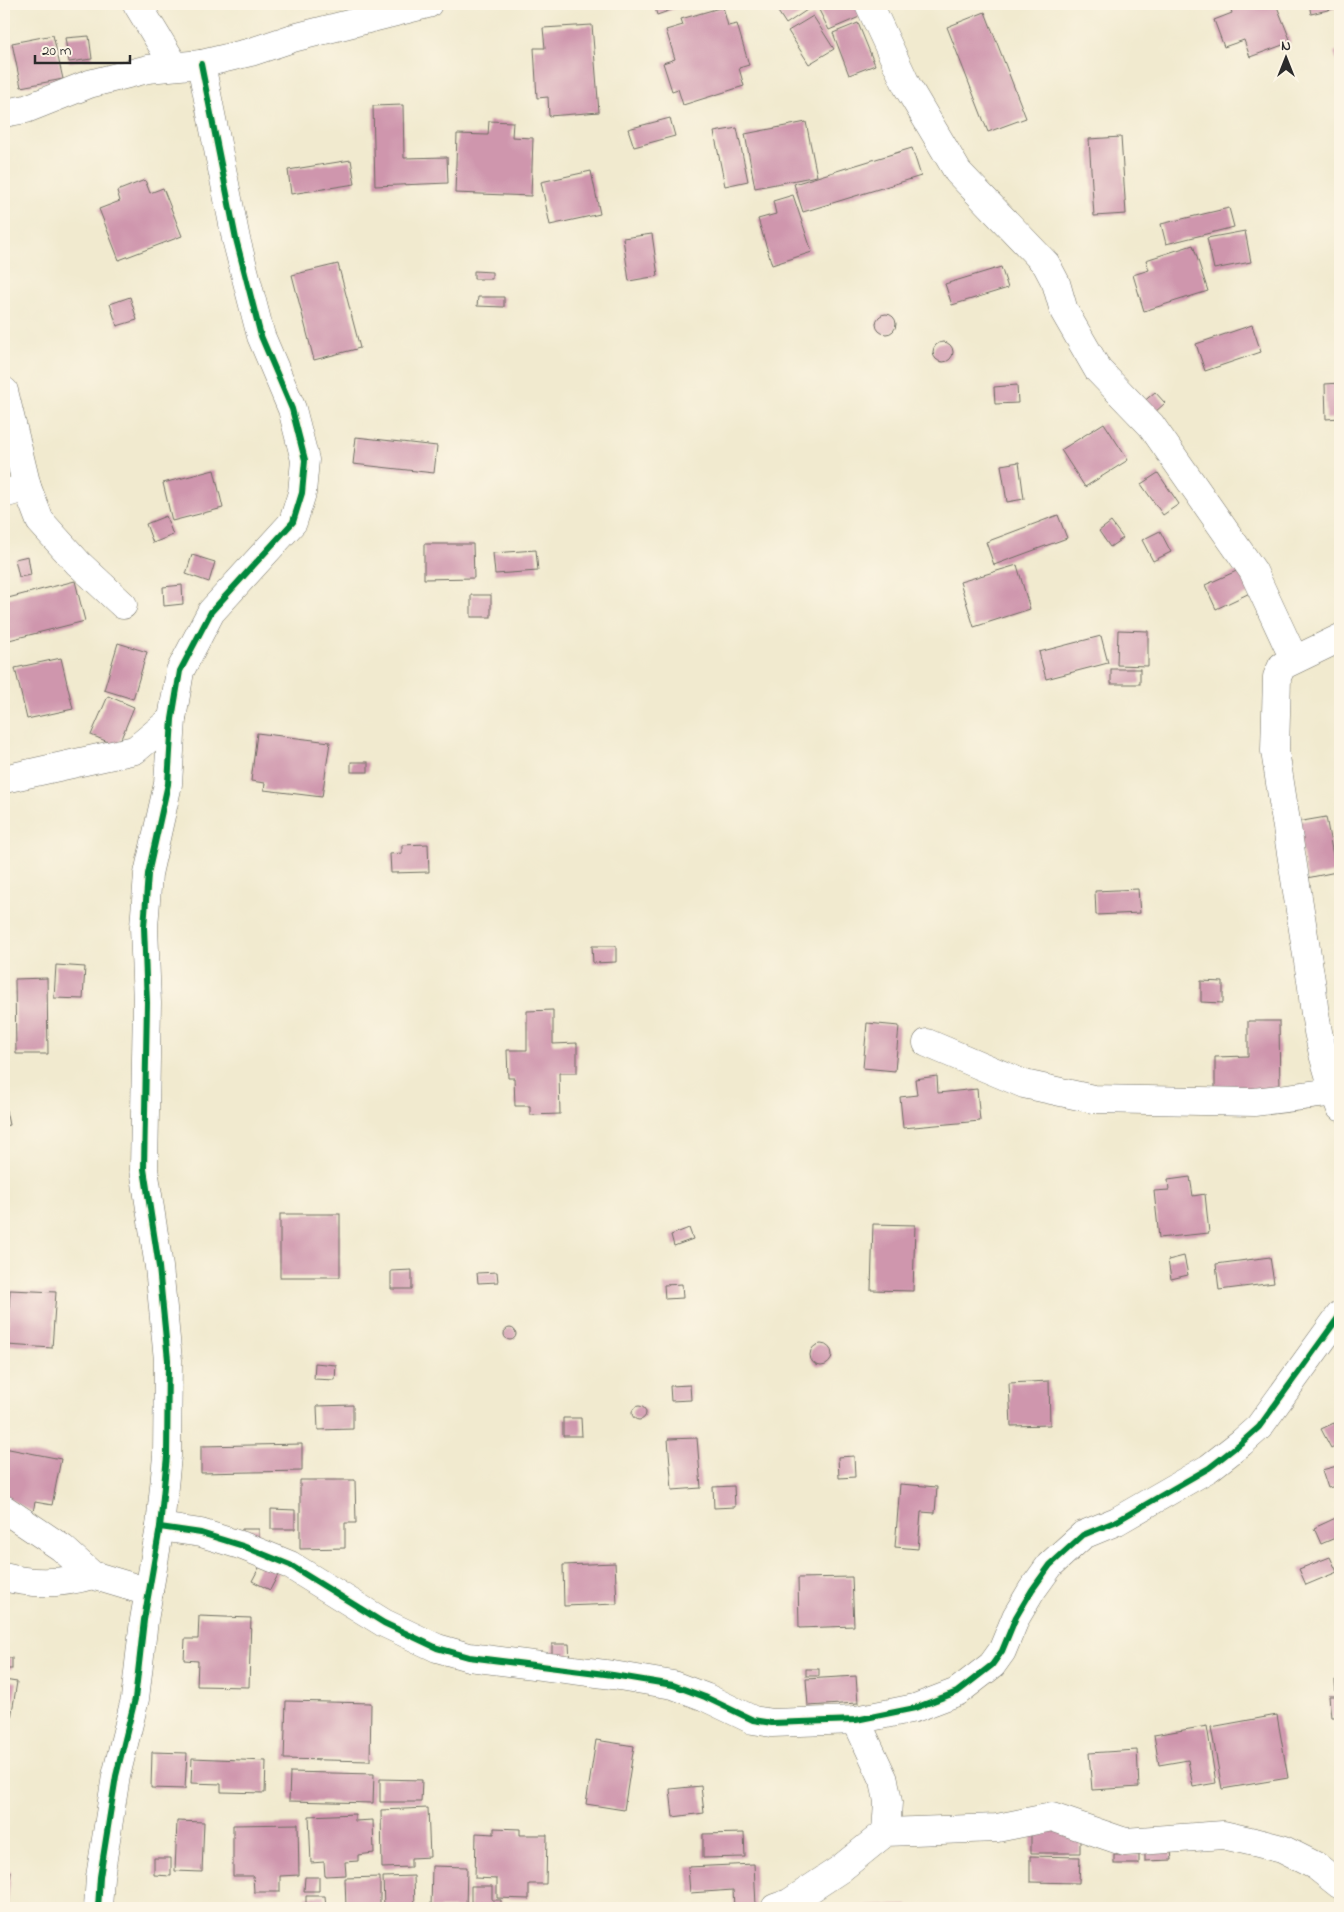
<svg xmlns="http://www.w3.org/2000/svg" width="1344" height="1912" font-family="'Indie Flower',sans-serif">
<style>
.building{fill:#cf96ad}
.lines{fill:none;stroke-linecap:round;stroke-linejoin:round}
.minor-casing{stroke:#706e64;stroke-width:29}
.minor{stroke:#fff;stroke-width:28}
.cycleway-casing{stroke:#fcf5e5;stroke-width:9}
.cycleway{stroke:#00873e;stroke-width:6}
</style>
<rect width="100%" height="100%" fill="#fcf5e5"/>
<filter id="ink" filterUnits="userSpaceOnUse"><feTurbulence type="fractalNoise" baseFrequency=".02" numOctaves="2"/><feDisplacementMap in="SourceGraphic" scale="10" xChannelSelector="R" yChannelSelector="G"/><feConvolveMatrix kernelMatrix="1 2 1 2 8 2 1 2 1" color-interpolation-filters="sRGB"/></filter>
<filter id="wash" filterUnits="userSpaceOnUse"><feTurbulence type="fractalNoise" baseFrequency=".0096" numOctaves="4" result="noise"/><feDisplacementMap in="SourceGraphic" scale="20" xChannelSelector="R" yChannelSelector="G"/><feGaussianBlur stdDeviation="1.12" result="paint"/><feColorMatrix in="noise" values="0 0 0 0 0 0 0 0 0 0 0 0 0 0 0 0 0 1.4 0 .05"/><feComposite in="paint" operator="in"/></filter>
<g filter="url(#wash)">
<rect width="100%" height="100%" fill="#f1eacf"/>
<g id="blocks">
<g class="building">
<polygon points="654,4 688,4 657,15"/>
<polygon points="773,4 803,4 807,10 786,24"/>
<polygon points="816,4 859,4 864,15 829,30"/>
<polygon points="1229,4 1276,4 1291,42 1250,57 1244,40 1224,47 1214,20 1232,13"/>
<polygon points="1309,4 1340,4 1340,7 1311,14"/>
<polygon points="723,7 728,26 737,24 749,65 739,68 744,86 683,105 678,89 672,91 663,63 675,59 666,30 683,25 681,19"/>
<polygon points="985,12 1026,118 988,132 947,27"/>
<polygon points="813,16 834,49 809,64 788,31"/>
<polygon points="858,23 875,65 849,75 833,33"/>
<polygon points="592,25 599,112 549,116 548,97 537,98 534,48 545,48 543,28"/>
<polygon points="53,35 63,79 21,87 12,43"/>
<polygon points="89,36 92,59 69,62 65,38"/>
<polygon points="1340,50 1340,71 1334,52"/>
<polygon points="403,105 404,158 447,157 448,183 375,186 373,106"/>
<polygon points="670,118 675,136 634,147 628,129"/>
<polygon points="489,121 513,122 512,137 533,138 531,196 455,193 457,134 488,135"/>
<polygon points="806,122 817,176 755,188 745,134"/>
<polygon points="737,128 748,181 725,186 714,132"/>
<polygon points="1121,137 1126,214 1094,216 1089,139"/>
<polygon points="912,148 921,176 803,212 794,184"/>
<polygon points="351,160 355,184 291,194 288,170"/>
<polygon points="591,171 600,214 550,225 541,182"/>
<polygon points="145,180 150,193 163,188 182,236 119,260 99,209 120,201 117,191"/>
<polygon points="793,195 812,252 772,265 758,219 776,214 773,201"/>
<polygon points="1229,208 1234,227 1166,244 1161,224"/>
<polygon points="1245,231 1251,262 1214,269 1207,238"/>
<polygon points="652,234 658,276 629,281 623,238"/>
<polygon points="1193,245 1208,291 1144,311 1133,275 1149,270 1146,260"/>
<polygon points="338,264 360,348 314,360 292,275"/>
<polygon points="1001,267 1008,288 952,305 945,284"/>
<polygon points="474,271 492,272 492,279 474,279"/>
<polygon points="130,297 137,320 117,326 110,304"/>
<polygon points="478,297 504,297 504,307 477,306"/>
<circle cx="886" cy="324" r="10"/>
<polygon points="1252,325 1261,352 1205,371 1196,344"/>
<circle cx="943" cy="352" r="10"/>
<polygon points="1340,383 1340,418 1326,419 1325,384"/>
<polygon points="1017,385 1018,403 995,404 994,387"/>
<polygon points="1155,392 1165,403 1153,414 1142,403"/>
<polygon points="1104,423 1128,460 1085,487 1061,450"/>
<polygon points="356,437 437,446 434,473 353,464"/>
<polygon points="1019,462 1024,499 1007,502 1001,465"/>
<polygon points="214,470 223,508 172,521 163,483"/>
<polygon points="1158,473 1179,504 1163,515 1141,484"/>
<polygon points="1058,515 1067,538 994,565 986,542"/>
<polygon points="166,516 173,535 153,543 146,524"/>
<polygon points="1111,522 1123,538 1110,547 1099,531"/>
<polygon points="1160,531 1171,552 1153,561 1142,540"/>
<polygon points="424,544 473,544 474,578 424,579"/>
<polygon points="536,550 538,571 495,574 493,553"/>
<polygon points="192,555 215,562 209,582 186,574"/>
<polygon points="28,556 31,575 19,577 15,559"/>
<polygon points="1017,565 1030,609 974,627 960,582"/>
<polygon points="1241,569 1252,592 1216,609 1205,585"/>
<polygon points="75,581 85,621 9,640 4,619 4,599"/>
<polygon points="182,585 183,604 164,606 163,587"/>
<rect x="471" y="595" width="20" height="22"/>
<polygon points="1118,630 1148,631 1148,666 1117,665"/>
<polygon points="1101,636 1108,663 1046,679 1039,652"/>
<polygon points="118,643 147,652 133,699 104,690"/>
<polygon points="61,658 73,709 27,719 15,668"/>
<rect x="1111" y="669" width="29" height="15"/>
<polygon points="108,696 134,707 118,746 91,735"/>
<polygon points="257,733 330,742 322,797 264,790 265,783 251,781"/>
<rect x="351" y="762" width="17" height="10"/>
<polygon points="1326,817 1336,872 1307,878 1297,822"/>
<polygon points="428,844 429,872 391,873 390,854 402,853 402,845"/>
<polygon points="1138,889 1140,913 1096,915 1095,891"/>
<polygon points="592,946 616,946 616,962 593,963"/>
<polygon points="56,965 85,967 83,999 54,998"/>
<polygon points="47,978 48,1054 16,1054 15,979"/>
<polygon points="1201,981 1223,982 1223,1003 1201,1002"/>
<polygon points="553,1010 553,1044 577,1043 577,1073 559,1073 560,1114 530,1115 530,1106 515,1106 514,1078 508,1078 507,1050 527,1050 527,1011"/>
<polygon points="1248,1021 1279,1021 1280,1091 1215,1092 1215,1057 1248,1056"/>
<polygon points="867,1023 899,1026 895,1071 863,1068"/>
<polygon points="937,1076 938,1093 977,1089 980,1121 903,1128 900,1097 917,1095 915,1079"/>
<polygon points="4,1101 9,1125 4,1126"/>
<polygon points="1190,1177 1193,1196 1205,1194 1209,1233 1159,1238 1154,1191 1169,1190 1168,1180"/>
<rect x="280" y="1214" width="60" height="63"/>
<polygon points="873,1224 915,1225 913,1291 871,1290"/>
<polygon points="689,1228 693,1239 674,1246 671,1235"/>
<polygon points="1184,1256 1188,1275 1171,1279 1168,1260"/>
<polygon points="1270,1257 1274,1283 1219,1290 1216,1264"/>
<polygon points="412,1270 412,1289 391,1289 391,1271"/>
<polygon points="497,1272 498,1282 478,1283 477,1273"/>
<polygon points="682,1284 683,1298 665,1299 664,1285"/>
<polygon points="10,1290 56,1292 52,1348 7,1345"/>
<circle cx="510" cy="1334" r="6"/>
<circle cx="821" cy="1355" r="11"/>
<polygon points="315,1363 336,1365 335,1380 314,1379"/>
<polygon points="1049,1381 1050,1425 1011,1426 1009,1383"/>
<polygon points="690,1385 691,1400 671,1401 670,1386"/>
<polygon points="353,1405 353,1429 318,1430 317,1406"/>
<circle cx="639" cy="1413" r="7"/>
<polygon points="563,1418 581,1418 582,1436 563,1436"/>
<polygon points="1334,1423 1340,1436 1340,1443 1331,1448 1321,1429"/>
<polygon points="697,1438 701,1488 672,1490 668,1439"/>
<polygon points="302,1444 302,1471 201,1473 201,1446"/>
<polygon points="4,1448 61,1459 52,1505 35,1502 33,1512 4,1496"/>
<polygon points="854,1456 855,1477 839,1478 838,1457"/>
<polygon points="1337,1466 1340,1485 1328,1488 1322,1470"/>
<polygon points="300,1480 355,1480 356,1523 345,1523 345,1548 300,1549"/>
<polygon points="900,1484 937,1487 935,1513 921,1512 918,1549 895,1547"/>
<polygon points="734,1486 735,1507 714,1508 713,1487"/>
<polygon points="271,1509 295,1510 295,1529 271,1529"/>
<polygon points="1340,1516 1340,1536 1321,1544 1314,1528"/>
<polygon points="242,1529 259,1529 259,1543 241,1542"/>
<polygon points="1330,1557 1337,1572 1306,1585 1299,1569"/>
<polygon points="615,1563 617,1604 564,1606 563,1565"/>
<polygon points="261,1564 279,1573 270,1590 252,1581"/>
<polygon points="852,1577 854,1626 799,1628 798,1578"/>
<polygon points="199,1616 251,1618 249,1687 197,1686 198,1661 184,1660 185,1639 198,1639"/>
<polygon points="552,1644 569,1644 570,1661 552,1661"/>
<rect x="4" y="1658" width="8" height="11"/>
<rect x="806" y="1669" width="13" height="7"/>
<polygon points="856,1676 858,1703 808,1706 806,1679"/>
<polygon points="4,1680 17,1682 10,1724 4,1723"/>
<polygon points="1335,1680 1340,1680 1340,1730 1338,1717 1331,1717 1329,1696 1336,1696"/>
<polygon points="286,1701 371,1703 370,1761 284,1759"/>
<polygon points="1277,1715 1288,1778 1222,1789 1211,1727"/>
<polygon points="1207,1726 1216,1783 1193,1787 1188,1760 1159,1765 1154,1735"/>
<polygon points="596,1740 634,1746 624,1810 586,1804"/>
<polygon points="1137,1750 1139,1787 1092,1790 1089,1753"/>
<polygon points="152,1752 187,1753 185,1789 151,1788"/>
<polygon points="192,1758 266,1761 265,1793 221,1792 221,1784 191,1783"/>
<polygon points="290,1772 374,1774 373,1803 289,1801"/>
<polygon points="380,1779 422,1780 421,1802 380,1802"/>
<polygon points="701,1786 704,1813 673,1817 670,1789"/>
<polygon points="428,1808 430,1857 411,1858 411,1867 382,1868 381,1810"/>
<polygon points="355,1814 355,1821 373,1820 374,1853 358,1855 358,1861 345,1862 346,1875 325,1876 324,1862 311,1863 309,1816"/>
<polygon points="177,1821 204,1822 202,1872 175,1871"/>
<polygon points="298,1824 299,1875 280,1876 280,1892 254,1892 253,1876 233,1876 233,1825"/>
<polygon points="1031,1824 1080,1831 1080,1853 1031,1853"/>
<polygon points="494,1828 520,1829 520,1835 547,1835 546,1884 529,1884 529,1899 497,1898 497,1879 475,1878 476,1833 494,1834"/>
<polygon points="744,1833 745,1857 703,1858 703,1834"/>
<polygon points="1171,1851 1172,1860 1145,1861 1145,1852"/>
<rect x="1114" y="1855" width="25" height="9"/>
<polygon points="1030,1856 1080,1857 1079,1883 1030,1882"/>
<polygon points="154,1858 171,1858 171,1876 154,1875"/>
<polygon points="754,1864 756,1906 734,1908 733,1890 690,1893 688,1867"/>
<polygon points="432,1866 467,1867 466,1908 431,1908"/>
<polygon points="4,1871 11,1871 7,1908 4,1908"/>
<polygon points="414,1876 415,1908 384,1908 383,1877"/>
<polygon points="305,1877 319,1877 319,1891 304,1891"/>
<polygon points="380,1877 380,1908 346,1908 345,1878"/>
<polygon points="471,1886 492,1886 492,1900 501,1900 501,1908 471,1908"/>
<polygon points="306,1896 325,1896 326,1908 306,1908"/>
<polygon points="908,1905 908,1908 865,1908 865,1906"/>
</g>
</g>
</g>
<g filter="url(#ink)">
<use href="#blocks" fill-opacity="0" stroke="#706e64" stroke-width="1"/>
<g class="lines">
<defs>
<g id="minor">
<polyline points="137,4 174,65"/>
<polyline points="869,4 907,86 958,172 1046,264 1056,283 1064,311 1098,370 1151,425 1253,571 1294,659"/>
<polyline points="4,113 26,109 89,84 148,69 201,64 251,52 293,38 428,4"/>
<polyline points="4,391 27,487 40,521 78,563 123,605"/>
<polyline points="4,494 27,487"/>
<path d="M1340 638 1282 666 1277 677 1275 751 1312 987C1315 1029 1325 1068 1340 1107"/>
<polyline points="4,779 135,750 172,719"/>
<polyline points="927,1043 1024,1084 1093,1099 1254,1102 1335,1092"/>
<polyline points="4,1509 62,1548 92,1575 149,1592"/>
<polyline points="160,1527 201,1533 243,1546 290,1565 384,1623 437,1648 469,1657 613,1675 673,1685 705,1697 753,1720 772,1723 856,1720 915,1708 957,1692 992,1665 1002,1651 1016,1617 1032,1590 1050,1565 1083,1535 1117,1521 1209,1468 1241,1443 1259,1427 1340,1315"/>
<path d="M4 1577C34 1585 62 1584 92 1575"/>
<polyline points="856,1720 884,1780 888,1802 886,1832"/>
<polyline points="98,1908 100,1877 116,1776 135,1699 144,1620 160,1527 167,1456 168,1360 159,1267 144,1169 147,1003 144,927 148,874 168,784 172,719 180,671 211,612 293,522 302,493 305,460 292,409 261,336 236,239 201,64"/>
<polyline points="775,1908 789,1903 839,1870 886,1832 997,1828 1052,1817 1125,1842 1223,1835 1254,1842 1282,1849 1316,1866 1340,1885"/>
</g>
</defs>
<use href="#minor" class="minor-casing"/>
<use href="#minor" class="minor"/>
<defs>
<g id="cycleway">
<polyline points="160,1527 201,1533 243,1546 290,1565 384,1623 437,1648 469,1657 613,1675 673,1685 705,1697 753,1720 772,1723 856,1720 915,1708 957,1692 992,1665 1002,1651 1016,1617 1032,1590 1050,1565 1083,1535 1117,1521 1209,1468 1241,1443 1259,1427 1340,1315"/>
<polyline points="98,1908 100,1877 116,1776 135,1699 144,1620 160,1527 167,1456 168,1360 159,1267 144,1169 147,1003 144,927 148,874 168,784 172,719 180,671 211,612 293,522 302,493 305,460 292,409 261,336 236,239 201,64"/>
</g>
</defs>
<use href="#cycleway" class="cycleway-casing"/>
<use href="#cycleway" class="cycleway"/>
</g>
</g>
<rect width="1344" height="1912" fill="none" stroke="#fcf5e5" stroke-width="20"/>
<g transform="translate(1286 58)" stroke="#fcf5e5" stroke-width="4" paint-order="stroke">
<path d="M0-4L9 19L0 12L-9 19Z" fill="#2b2b2b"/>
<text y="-8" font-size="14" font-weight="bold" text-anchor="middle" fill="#2b2b2b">N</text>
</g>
<path d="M35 55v8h95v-8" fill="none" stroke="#2b2b2b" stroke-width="2.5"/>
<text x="42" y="55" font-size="15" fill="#2b2b2b" stroke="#fcf5e5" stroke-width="4" paint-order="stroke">20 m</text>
</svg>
